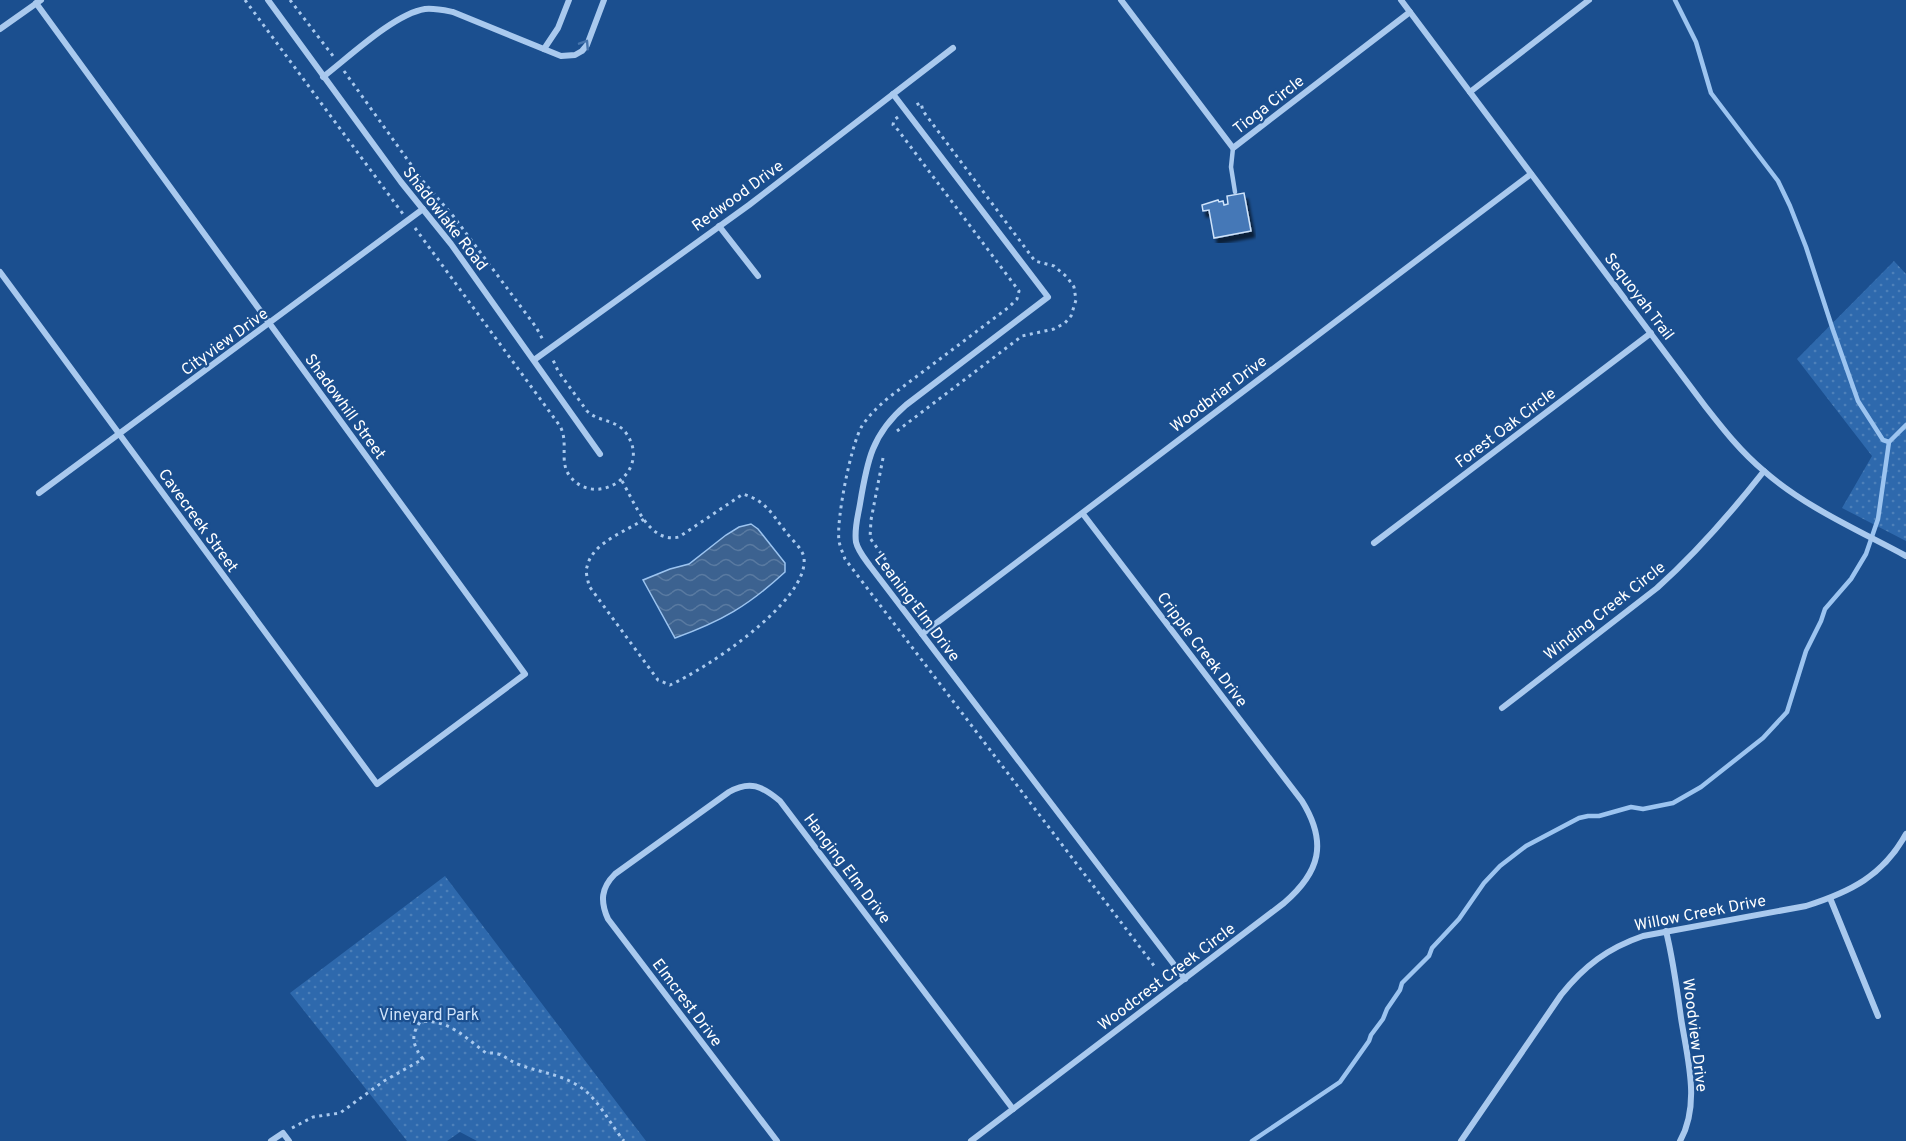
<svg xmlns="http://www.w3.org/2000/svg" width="1906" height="1141" font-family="Overpass,sans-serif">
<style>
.grass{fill:url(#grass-dots)}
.water{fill:url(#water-waves);stroke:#9cc4f0;stroke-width:1.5}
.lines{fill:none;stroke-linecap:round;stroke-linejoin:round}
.stream{stroke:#9cc4f0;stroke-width:4.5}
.building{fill:#4478b7;stroke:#cfe3fa;stroke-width:1.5;filter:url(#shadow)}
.path{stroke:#a9c9ee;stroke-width:3;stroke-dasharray:3 4.5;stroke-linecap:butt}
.service{stroke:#a9c9ee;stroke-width:4.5}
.minor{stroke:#a9c9ee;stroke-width:6}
.oneway{stroke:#4674ac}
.labels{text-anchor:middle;stroke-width:4.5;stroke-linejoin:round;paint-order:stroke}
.street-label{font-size:16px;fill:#fff;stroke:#1b4f8f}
.park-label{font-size:16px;fill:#cfe3fa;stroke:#1b4f8f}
</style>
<defs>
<pattern id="grass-dots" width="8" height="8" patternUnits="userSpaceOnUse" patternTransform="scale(1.5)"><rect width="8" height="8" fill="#2e69ad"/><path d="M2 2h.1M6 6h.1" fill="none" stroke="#4d80b9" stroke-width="1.8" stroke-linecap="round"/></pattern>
<pattern id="water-waves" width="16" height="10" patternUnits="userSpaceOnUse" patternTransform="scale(1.5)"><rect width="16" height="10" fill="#3c6290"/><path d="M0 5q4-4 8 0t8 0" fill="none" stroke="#597aa1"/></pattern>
<filter id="shadow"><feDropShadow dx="3.5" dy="6" stdDeviation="1.5" flood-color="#0009"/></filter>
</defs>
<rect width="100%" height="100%" fill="#1b4f8f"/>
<g class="grass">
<polygon points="1894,261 1906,274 1906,541 1842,508 1872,456 1797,359"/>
<polygon points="445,876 646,1141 477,1141 460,1132 447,1141 407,1141 290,993"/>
</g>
<path class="water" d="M751 524 758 529 785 563V572C748 606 722 621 675 638L643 580 670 569 689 564 726 535 739 527Z"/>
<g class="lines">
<g class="stream">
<polyline points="1675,0 1696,42 1711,93 1778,181 1790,206 1806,247 1833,330 1858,401 1883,440 1889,442"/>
<polyline points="1252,1141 1340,1082 1369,1041 1371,1035 1383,1019 1387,1009 1400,990 1402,983 1429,956 1432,948 1459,919 1484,883 1500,866 1526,846 1579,818 1588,816 1599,816 1631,807 1643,809 1673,803 1701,787 1763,738 1787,712 1806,651 1821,621 1825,609 1851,579 1866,554 1878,519 1889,442 1906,425"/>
</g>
</g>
<polygon class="building" points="1244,193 1251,231 1214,238 1209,210 1203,211 1202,205 1218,200 1219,202 1223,201 1224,205 1228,204 1227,196"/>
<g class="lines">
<g class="path">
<polyline points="245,0 403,214"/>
<polyline points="290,0 333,56"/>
<polyline points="344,71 422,180 454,217 536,327 543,340"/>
<path d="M898 117 894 120 893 125 898 130 1019 291 1017 299 1009 307 888 398C878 407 869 415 862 426 851 444 836 520 839 541 840 547 843 553 845 559L1155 967"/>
<path d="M415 228 560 426C569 443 559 460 569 475 595 511 654 472 626 433 616 419 598 422 587 411L558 371 553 360"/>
<polyline points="897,431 1022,336 1054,329 1065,323 1071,316 1076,300 1074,287 1067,277 1054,266 1035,261 923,111 921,103 913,106"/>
<polyline points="883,458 871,520 870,538 916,602 927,608"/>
<path d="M622 481C635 503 649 544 679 537L743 494C766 501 771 513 786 532 791 539 803 549 804 558 809 601 706 669 670 685L658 680 589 586C588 580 585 572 587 567 592 542 626 532 644 519"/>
<path d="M292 1128 313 1117 340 1113 384 1081 423 1059C413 1046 410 1036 420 1022 447 1018 466 1038 486 1053 505 1052 504 1059 520 1065 539 1072 559 1074 577 1085 598 1097 609 1123 624 1141"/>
</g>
<polyline class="service" points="1233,148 1231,167 1235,192"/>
<g class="minor">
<polyline points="268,0 401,182 451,244 600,454"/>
<polyline points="1121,0 1233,148 1410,12"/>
<path d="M1401 0 1705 406C1723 429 1741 452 1764 471 1805 507 1858 530 1906 556"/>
<polyline points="0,29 41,0"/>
<polyline points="544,49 558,28 569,0"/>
<path d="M323 77C349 57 394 14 425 9 434 8 443 10 453 12L561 56 575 55 582 51 587 45 604 0"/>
<polyline points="1470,92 1589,0"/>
<path d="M893 94 1048 297 906 405C872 434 867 461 860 504 858 516 854 529 856 542 858 551 865 559 870 566L1185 979"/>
<polyline points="719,226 758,276"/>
<polyline points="0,272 377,784 525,674 36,3"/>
<polyline points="534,360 749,205 953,48"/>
<polyline points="39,493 423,209"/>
<polyline points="1374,543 1651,333"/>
<polyline points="922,634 1531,174"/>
<path d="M1502 708 1657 588C1696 553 1731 513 1764 471"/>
<polyline points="1830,898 1878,1016"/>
<path d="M1666 931C1673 959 1677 989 1681 1018 1687 1057 1701 1104 1680 1141"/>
<polyline points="271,1141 283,1133 289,1141"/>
<path d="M777 1141 608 919C600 901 601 888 615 874L729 792C750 780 762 786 780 801L1013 1109"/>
<path d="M971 1141 1284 903C1320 872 1328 843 1302 801L1083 514"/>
<path d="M1461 1141 1561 995C1584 966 1608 948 1643 936L1806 906C1850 892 1883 876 1906 834"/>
</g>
</g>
<defs><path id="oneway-chevron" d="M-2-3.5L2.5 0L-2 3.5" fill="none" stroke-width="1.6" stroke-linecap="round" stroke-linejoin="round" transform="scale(1.5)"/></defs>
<use class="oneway" href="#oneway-chevron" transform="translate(585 44) rotate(-57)"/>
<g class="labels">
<g class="street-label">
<text transform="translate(1268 104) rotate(-38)" y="6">Tioga Circle</text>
<text transform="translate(737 195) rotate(-36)" y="6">Redwood Drive</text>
<text transform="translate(446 218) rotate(52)" y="6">Shadowlake Road</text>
<text transform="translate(1640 296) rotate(53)" y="6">Sequoyah Trail</text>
<text transform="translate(224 341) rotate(-36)" y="6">Cityview Drive</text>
<text transform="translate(1218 393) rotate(-37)" y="6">Woodbriar Drive</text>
<text transform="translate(346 406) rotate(54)" y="6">Shadowhill Street</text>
<text transform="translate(1505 427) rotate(-37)" y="6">Forest Oak Circle</text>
<text transform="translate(199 520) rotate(54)" y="6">Cavecreek Street</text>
<text transform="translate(918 607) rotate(53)" y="6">Leaning Elm Drive</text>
<text transform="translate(1604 610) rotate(-38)" y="6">Winding Creek Circle</text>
<text transform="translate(1203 649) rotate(53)" y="6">Cripple Creek Drive</text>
<text transform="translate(848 868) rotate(53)" y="6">Hanging Elm Drive</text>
<text transform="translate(1700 912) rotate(-11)" y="6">Willow Creek Drive</text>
<text transform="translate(1166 976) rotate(-37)" y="6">Woodcrest Creek Circle</text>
<text transform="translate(688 1002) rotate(53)" y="6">Elmcrest Drive</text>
<text transform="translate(1696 1035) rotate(83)" y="6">Woodview Drive</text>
</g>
<g class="park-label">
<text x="429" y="1020">Vineyard Park</text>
</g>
</g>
</svg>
